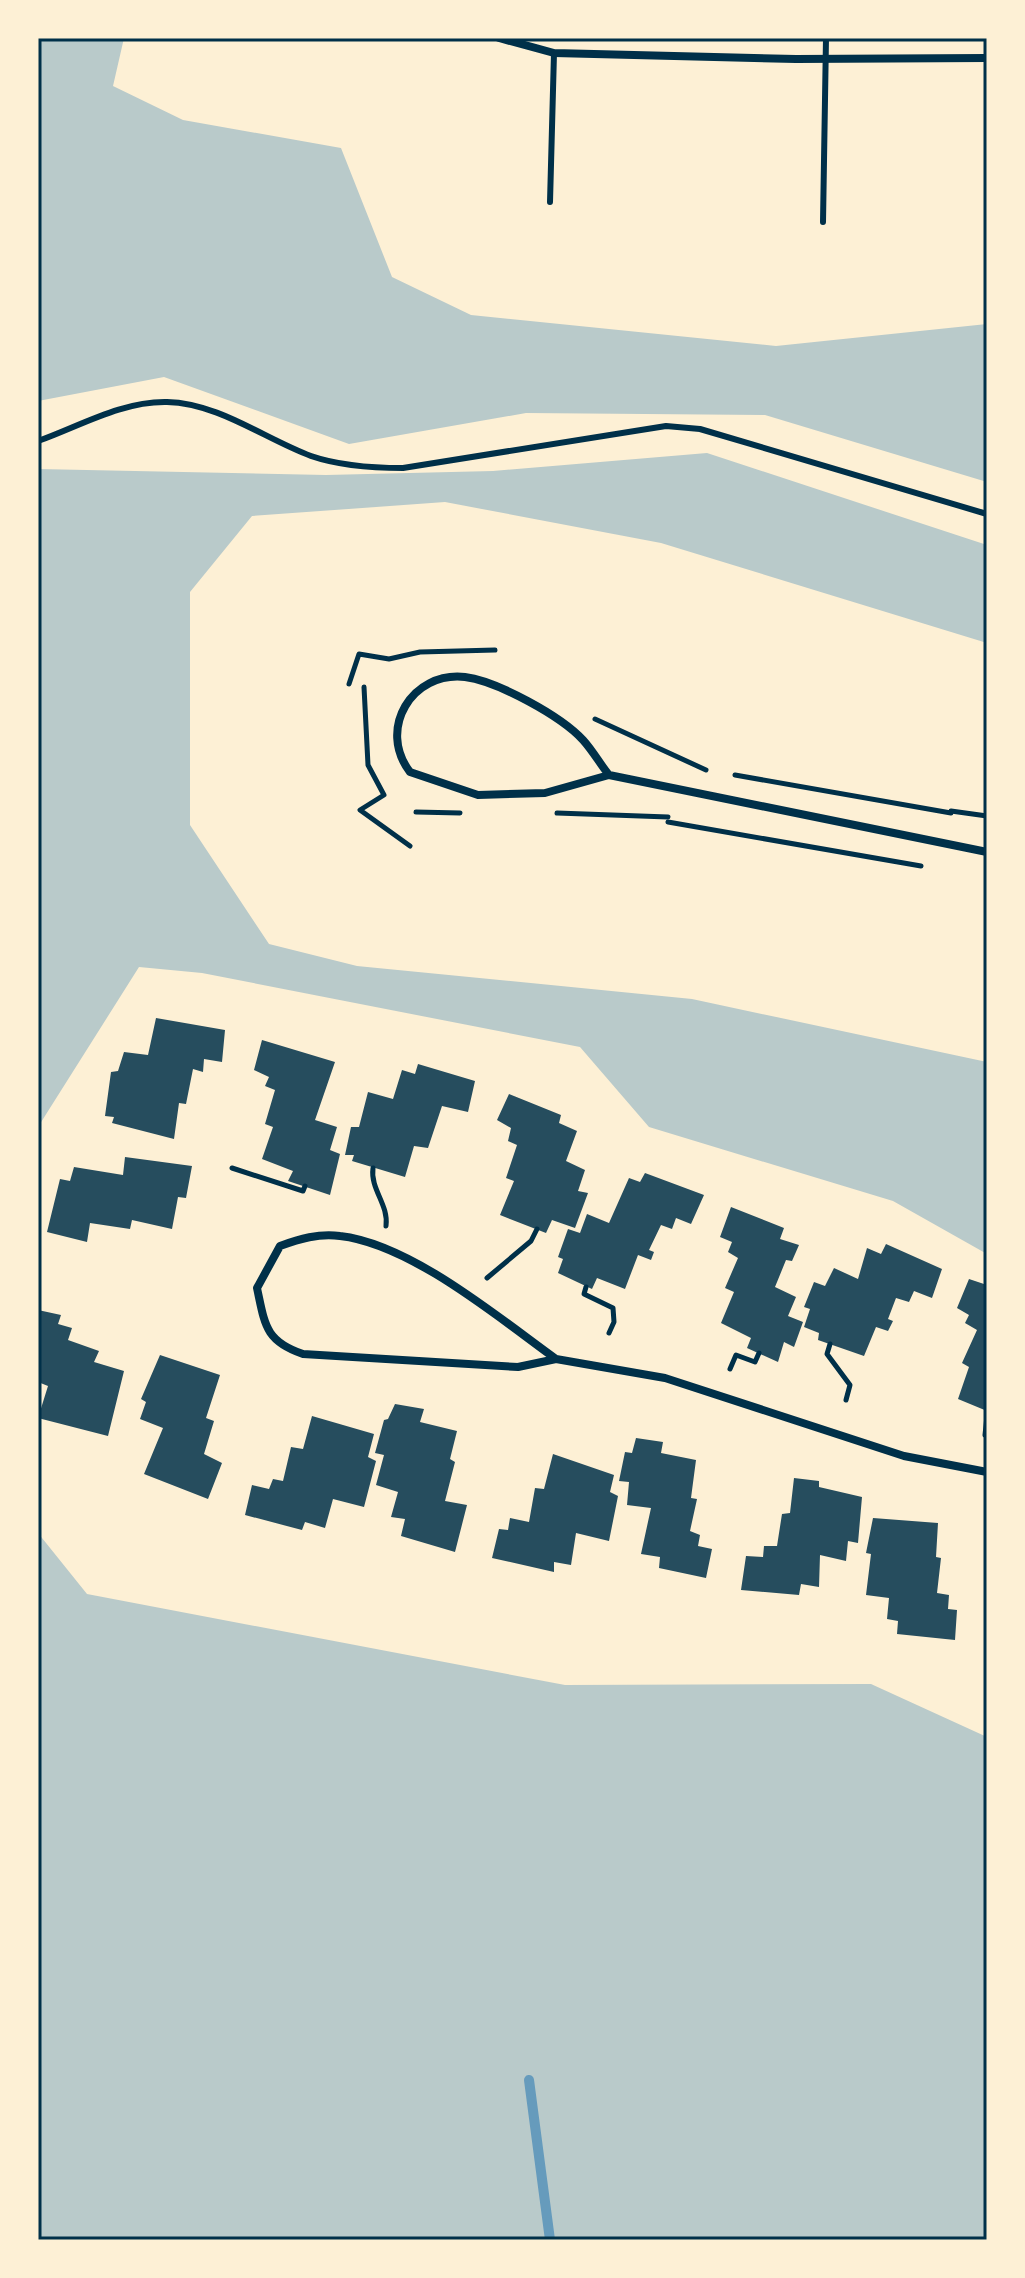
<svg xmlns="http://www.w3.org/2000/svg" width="1025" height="2278" font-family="'Alegreya Sans',sans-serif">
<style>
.green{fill:#b9caca}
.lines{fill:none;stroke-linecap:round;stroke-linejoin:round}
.stream{stroke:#669bbc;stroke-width:10}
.building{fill:#264d5e}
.path{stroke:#003049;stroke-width:5}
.service{stroke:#003049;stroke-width:6}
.minor{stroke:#003049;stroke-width:8}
.neatline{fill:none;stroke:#003049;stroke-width:3}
</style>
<rect width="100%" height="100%" fill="#fdf0d5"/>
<g class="green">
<polygon points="38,38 124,38 113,86 183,120 341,148 392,277 471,315 776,346 987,324 987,482 765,415 526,413 349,444 164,377 38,401"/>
<polygon points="707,453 987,545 987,643 661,543 445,502 252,516 190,592 190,825 269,944 357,966 692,999 987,1062 987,1254 893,1201 649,1127 580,1047 202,973 139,967 38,1127 38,469 326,475 493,471"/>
<polygon points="38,1533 87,1594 565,1685 871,1684 987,1737 987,2240 38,2240"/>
</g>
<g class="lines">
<polyline class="stream" points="529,2080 550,2240"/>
</g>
<g class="building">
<polygon points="156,1018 225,1030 222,1062 204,1059 203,1072 193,1069 186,1104 179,1103 174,1139 112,1123 114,1117 105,1116 111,1072 118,1071 124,1052 148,1055"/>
<polygon points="262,1040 335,1062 315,1120 337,1127 330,1150 340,1154 330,1195 288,1181 293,1171 262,1159 273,1127 265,1124 275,1090 265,1086 269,1077 254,1070"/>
<polygon points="418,1064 475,1081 468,1112 442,1106 428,1148 414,1146 405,1177 352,1161 354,1155 345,1155 351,1127 359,1127 368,1092 393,1099 402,1070 415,1074"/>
<polygon points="509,1094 561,1115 559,1123 577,1131 566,1161 585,1170 578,1191 588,1193 575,1228 552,1220 546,1233 500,1215 514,1181 506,1178 517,1145 508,1141 511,1128 497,1120"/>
<polygon points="125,1157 192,1166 186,1198 178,1197 172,1229 132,1220 130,1229 90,1223 87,1242 47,1232 60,1179 70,1181 74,1167 123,1175"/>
<polygon points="645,1173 704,1195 691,1224 676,1218 672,1229 661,1225 649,1250 654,1252 651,1260 638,1255 625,1289 597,1278 592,1289 558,1273 563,1259 558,1257 568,1229 580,1233 587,1214 609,1223 629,1178 640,1182"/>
<polygon points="731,1207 784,1228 780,1239 799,1245 792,1261 786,1260 775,1287 796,1297 788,1316 803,1322 794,1347 784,1342 778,1362 747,1348 751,1338 721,1323 734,1292 725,1288 738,1258 728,1252 732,1242 720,1237"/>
<polygon points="886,1244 942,1269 932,1298 914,1291 909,1302 896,1298 888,1319 893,1321 888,1331 876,1327 864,1356 818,1340 819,1333 804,1327 810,1309 804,1307 814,1282 825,1286 834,1268 858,1279 867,1248 881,1254"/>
<polygon points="969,1279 987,1285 987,1411 958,1399 969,1367 962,1363 977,1330 965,1323 969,1315 957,1308"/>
<polygon points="38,1310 61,1315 58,1324 72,1328 68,1340 99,1351 94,1362 124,1371 108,1436 38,1418 48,1386 38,1382"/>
<polygon points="160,1355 220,1375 206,1418 214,1421 204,1454 222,1463 208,1499 144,1474 163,1428 140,1419 146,1402 141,1399"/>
<polygon points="395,1404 424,1409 420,1422 457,1431 450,1459 455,1462 445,1501 467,1505 455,1552 401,1536 405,1519 391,1517 398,1492 376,1485 384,1455 375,1453 384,1420 388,1419"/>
<polygon points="312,1416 374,1434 368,1457 376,1461 364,1507 333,1499 325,1528 305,1522 302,1530 245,1515 252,1485 269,1489 273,1479 283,1481 291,1447 303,1449"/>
<polygon points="636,1438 663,1442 661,1453 696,1460 691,1498 697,1499 690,1531 700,1535 698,1546 712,1549 706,1578 659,1568 660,1557 641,1554 651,1508 627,1505 629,1482 619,1481 625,1452 632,1453"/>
<polygon points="553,1454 614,1475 610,1492 618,1496 609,1541 576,1533 571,1565 554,1562 554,1572 492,1558 499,1529 508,1530 510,1518 529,1522 535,1488 544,1489"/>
<polygon points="794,1478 819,1481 819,1487 862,1497 858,1543 848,1541 846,1561 820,1555 819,1587 801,1584 799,1595 741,1590 746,1556 763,1557 764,1546 777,1546 782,1514 790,1513"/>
<polygon points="873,1518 938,1523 936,1557 941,1558 937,1593 949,1595 948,1609 957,1610 955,1640 897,1634 898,1621 887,1619 889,1598 866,1595 871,1554 866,1553"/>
</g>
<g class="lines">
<g class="path">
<polyline points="349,684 359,654 389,659 420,652 495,650"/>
<polyline points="364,687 368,765 384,795 360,810 410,846"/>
<polyline points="595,719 706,770"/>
<polyline points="735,775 951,813"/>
<polyline points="951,811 987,816"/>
<polyline points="416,812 460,813"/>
<polyline points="557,813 668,817"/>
<polyline points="668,822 921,866"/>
<polyline points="232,1168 303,1191 305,1186"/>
<path d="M373 1168C370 1189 389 1205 386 1226"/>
<polyline points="487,1278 531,1241 537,1229"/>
<polyline points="586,1287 584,1294 613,1308 614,1322 609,1333"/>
<polyline points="830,1344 827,1354 850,1385 846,1400"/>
<polyline points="730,1369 736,1355 755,1362 759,1353"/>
<polyline points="985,1435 987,1416"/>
</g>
<g class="service">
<polyline points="550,202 554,53"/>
<polyline points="823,222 826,38"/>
<path d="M38 441C80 426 122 401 167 402 218 403 265 439 311 456 340 466 372 468 403 468L666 426 700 429 987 514"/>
</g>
<g class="minor">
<polyline points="499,38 554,53 796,59 987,58"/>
<path d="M609 775C600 764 593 751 583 740 561 716 497 681 465 677 412 671 377 729 410 772L478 795 545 793 609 775 987 852"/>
<path d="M556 1359C499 1318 411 1244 340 1236 319 1233 299 1239 280 1246L257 1288C265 1325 265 1341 303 1354L518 1367 556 1359 665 1378 904 1456 987 1472"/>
</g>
</g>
<rect width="1025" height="2278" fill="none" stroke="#fdf0d5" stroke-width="80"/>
<rect x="40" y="40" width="945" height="2198" class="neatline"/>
</svg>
